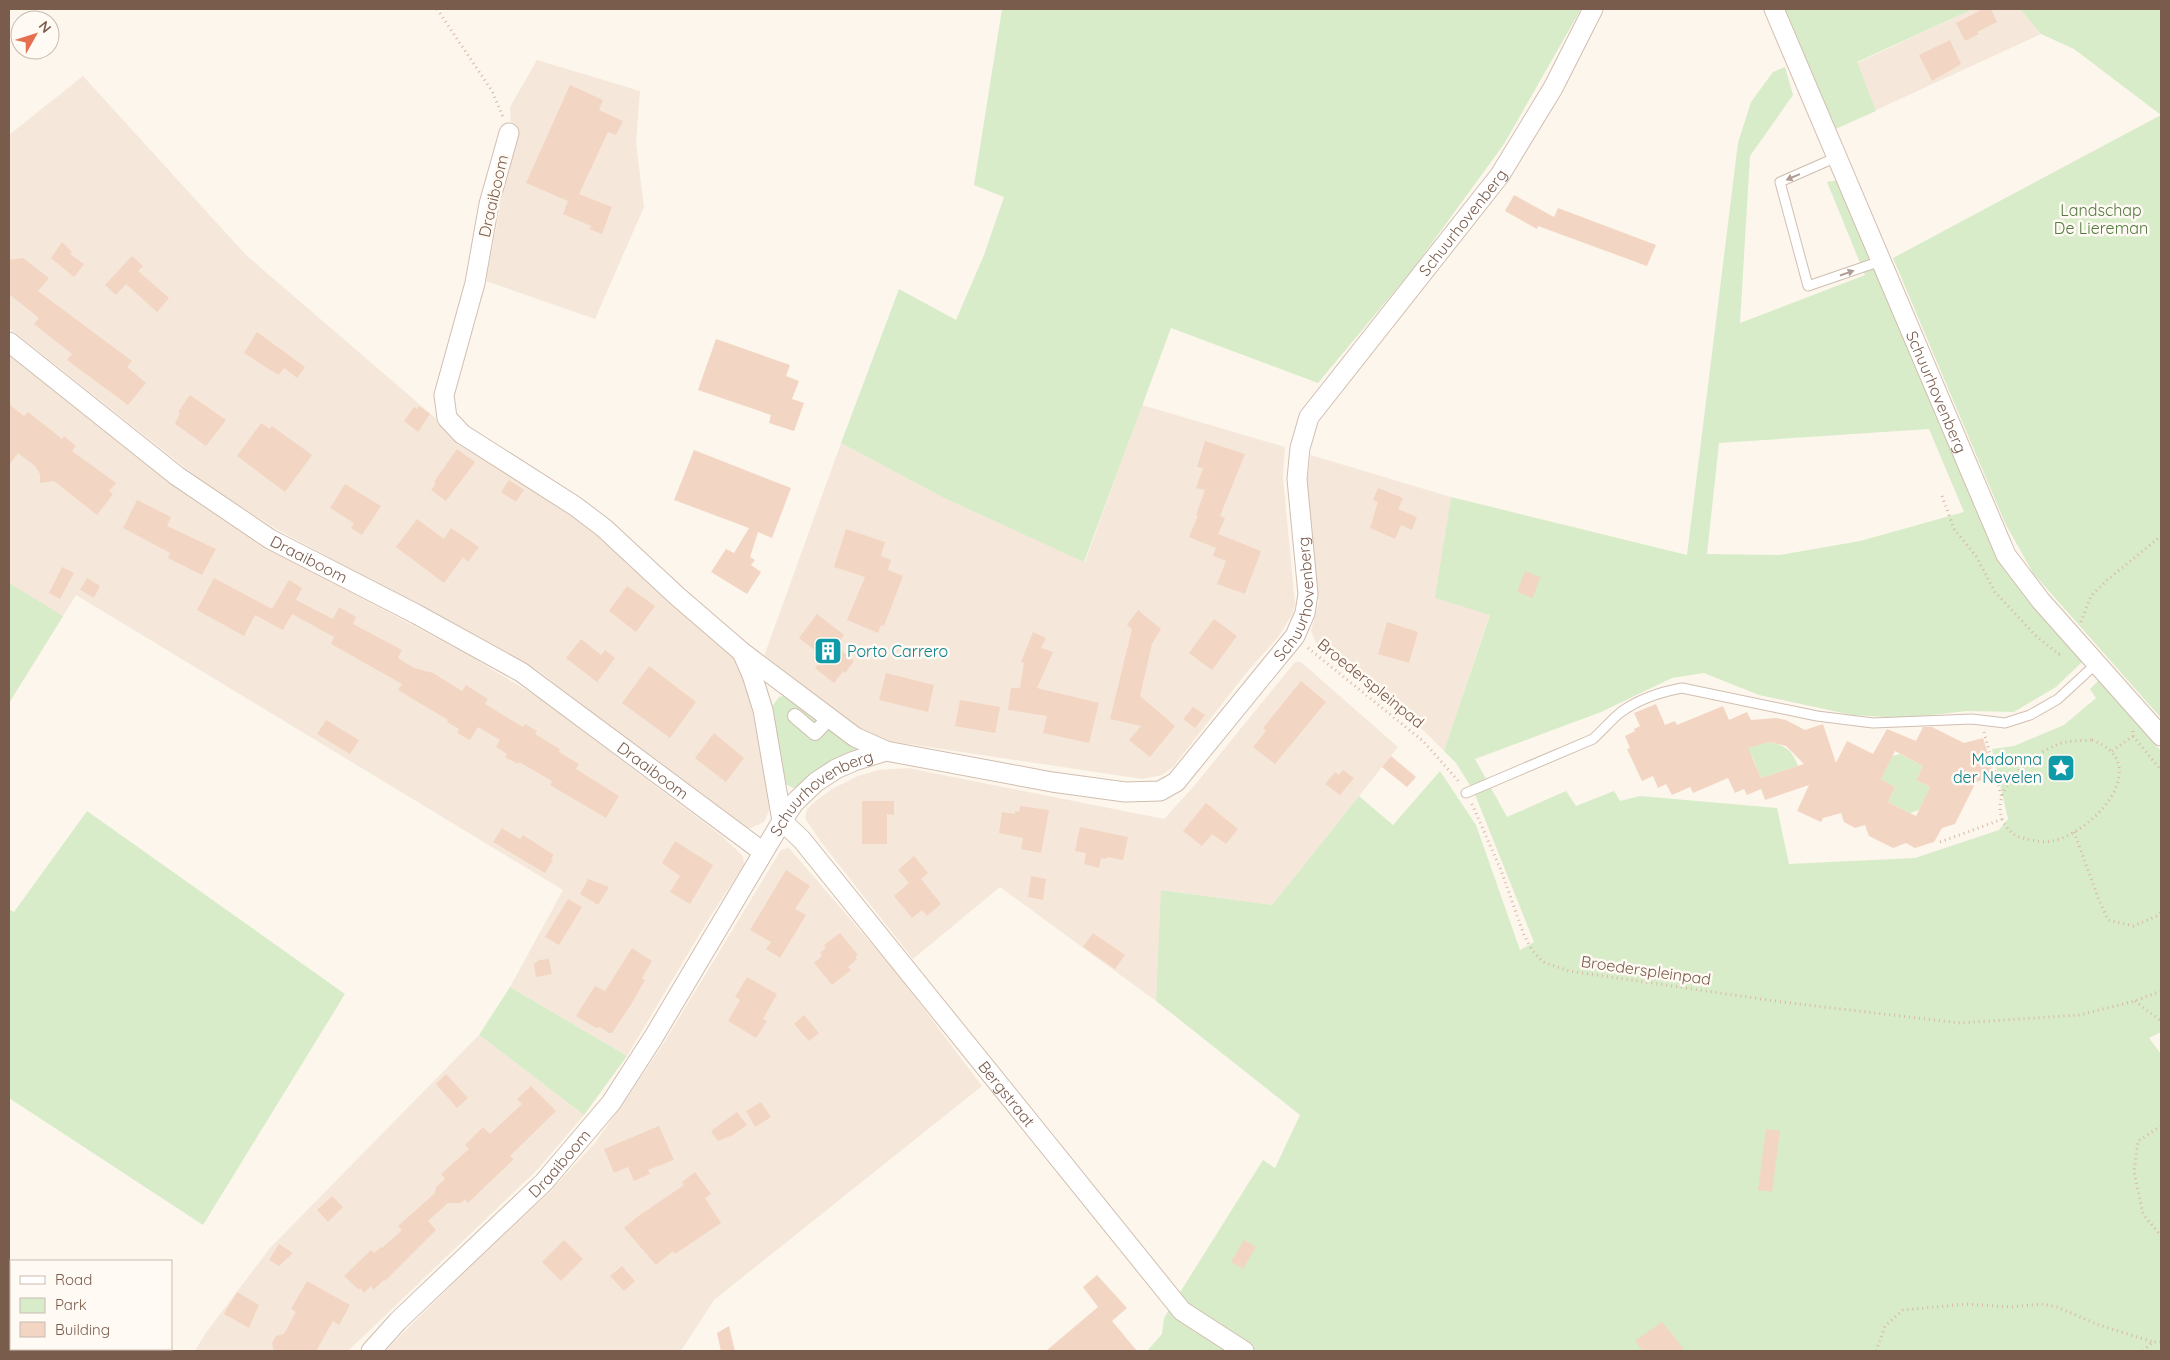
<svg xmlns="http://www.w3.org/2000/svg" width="2170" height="1360" font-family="Quicksand,sans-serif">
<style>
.residential{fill:#f5e8da}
.green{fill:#d8ecc9;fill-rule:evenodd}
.building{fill:#f3d5c3;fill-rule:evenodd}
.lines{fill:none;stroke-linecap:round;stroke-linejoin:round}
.service-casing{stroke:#d1beb0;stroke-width:11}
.pedestrian-casing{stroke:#d1beb0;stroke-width:16}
.minor-casing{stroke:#d1beb0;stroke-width:21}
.path{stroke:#d9b8a5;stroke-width:3;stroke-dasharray:1 4;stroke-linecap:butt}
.service{stroke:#fff;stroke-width:9}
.pedestrian{stroke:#fff;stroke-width:14}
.minor{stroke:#fff;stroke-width:19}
.oneway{fill:#af9d94}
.labels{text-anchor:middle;stroke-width:5;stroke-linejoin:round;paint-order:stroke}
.street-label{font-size:16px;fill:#7a5c4d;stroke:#fffaf3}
.park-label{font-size:16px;fill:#537a41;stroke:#fffaf3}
.culture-label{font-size:16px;fill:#0d838f;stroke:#fffaf3;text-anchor:start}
</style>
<rect width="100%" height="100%" fill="#fdf6ec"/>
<g class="residential">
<polygon points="1973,9 2020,9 2041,34 1833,130 1857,63"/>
<polygon points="537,60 640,91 636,143 644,207 595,319 486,281 512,144 510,107"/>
<polygon points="83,76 246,255 432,415 447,430 590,524 741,659 768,784 769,811 764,822 751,828 741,827 540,672 273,527 207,485 9,328 9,135"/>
<polygon points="9,355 168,481 262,545 472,657 539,698 722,836 743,856 744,865 708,920 627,1056 510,987 563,890 76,595 9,703"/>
<polygon points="1142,405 1285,447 1283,477 1295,604 1293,613 1279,636 1247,672 1173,767 1162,775 1142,779 889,741 854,726 763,659 841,443 944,498 1085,562"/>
<polygon points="1311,455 1451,497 1436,598 1490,614 1444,751 1424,731 1316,643 1311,631 1319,601 1306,487"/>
<polygon points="1295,662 1301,662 1398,747 1272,905 1162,890 1156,1001 1000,887 913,959 821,842 805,818 807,809 818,799 834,788 858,776 879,770 908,768 1164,819 1194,786"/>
<polygon points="789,848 896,972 982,1086 714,1300 681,1351 385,1351 514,1223 551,1190 594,1144 625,1101 665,1041 781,850"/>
<polygon points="479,1035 584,1115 537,1170 348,1351 195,1351 205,1334 270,1248"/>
</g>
<g class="green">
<polygon points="1002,9 1581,9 1504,144 1413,269 1318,383 1171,328 1084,562 944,498 841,443 899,289 956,320 984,255 1004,197 974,185"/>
<polygon points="1784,9 1973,9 1857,62 1876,111 1833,130"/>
<polygon points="2020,9 2161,9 2161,718 2033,573 2005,523 1893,258 2161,115 2074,49 2041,34"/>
<path d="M1785 67 1793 95 1750 156 1740 323 1865 275 1827 182 1839 180 1996 553 2082 662 2056 687 2014 712 1967 711 1903 718 1852 715 1759 695 1704 673 1672 678 1601 712 1475 759 1507 817 1566 791 1576 806 1614 791 1620 801 1640 796 1777 808 1789 864 1915 858 1999 830 2008 819 1992 749 2014 746 2064 725 2096 698 2090 689 2099 680 2161 751V1032L2149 1038 2161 1054V1351H1147L1162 1334 1164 1318 1263 1160 1275 1168 1300 1115 1156 1001 1161 890 1272 905 1359 796 1393 825 1440 771 1476 825 1520 950 1534 942 1474 792 1456 763 1444 751 1490 615 1435 598 1451 497 1687 555 1738 143 1751 102 1773 72ZM1929 429 1964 512 1860 541 1780 555 1707 554 1719 443Z"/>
<polygon points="9,583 63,616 9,703"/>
<polygon points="787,695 872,749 798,787 793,788 784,783 771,708 779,697"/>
<path d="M1770 742C1786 746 1792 750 1798 766L1761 778 1752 756 1737 749Z"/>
<polygon points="1900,754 1923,766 1916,780 1930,787 1919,810 1910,813 1888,802 1895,787 1881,779 1892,756"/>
<polygon points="87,811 345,994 203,1225 9,1098 9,909 14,912"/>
<polygon points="510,987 627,1056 584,1115 479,1035"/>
</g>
<g class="building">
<polygon points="1983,9 1991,9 1997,22 1977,32 1979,34 1965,41 1956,23"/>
<polygon points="1950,40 1961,64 1932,81 1919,55"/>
<polygon points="570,85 603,100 599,110 623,121 616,135 608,132 579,194 612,207 602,234 589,229 591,226 563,214 568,201 526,183"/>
<polygon points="1514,195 1554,217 1558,208 1656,245 1647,266 1538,226 1537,229 1505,211"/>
<polygon points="62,242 72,252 70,254 84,264 74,277 51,258"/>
<polygon points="132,256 143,266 138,271 169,298 157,312 126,284 116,295 105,285"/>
<polygon points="23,258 49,278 38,291 132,361 127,367 146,383 128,405 67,360 72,354 34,324 39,318 9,294 9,260"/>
<polygon points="257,332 305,367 297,378 284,368 279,375 270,370 244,353"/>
<polygon points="716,339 790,365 786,376 799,381 792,399 804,403 794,431 769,423 771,415 698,390"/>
<polygon points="190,395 226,420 206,446 175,424 180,413 178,412"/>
<polygon points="9,404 24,416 28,412 62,439 64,436 76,446 72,451 116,483 109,491 113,494 97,515 54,481 40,483 40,474 35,466 18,453 9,465"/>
<polygon points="419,406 430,414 418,432 404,421 414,407 417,409"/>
<polygon points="261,423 270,429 272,426 312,455 285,492 237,456"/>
<polygon points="1205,441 1245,454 1220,516 1225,518 1218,534 1261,551 1245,594 1217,584 1226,561 1213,556 1216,548 1189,537 1198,516 1196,515 1205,490 1196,488 1203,468 1197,467"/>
<polygon points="457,449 475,462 446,501 431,490 436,483 434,482"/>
<polygon points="694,450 791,488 772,538 758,532 750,557 755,560 751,565 761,572 747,594 711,572 726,549 734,553 749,528 674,500"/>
<polygon points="509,480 524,490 516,502 501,492"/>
<polygon points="345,484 381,506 362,535 351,528 354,523 330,508"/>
<polygon points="1378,488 1403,498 1398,509 1417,517 1412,530 1401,525 1395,539 1370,528 1378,502 1373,500"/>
<polygon points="137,500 171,517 167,526 216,549 202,575 168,558 170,553 123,528"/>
<polygon points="417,519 444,539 451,528 479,547 468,562 463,557 444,583 396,547"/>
<polygon points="846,529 885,542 881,556 891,560 888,570 903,576 884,626 881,625 878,633 847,620 865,577 834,567"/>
<polygon points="62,567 74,573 60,599 49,593"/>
<polygon points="1525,571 1540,577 1533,598 1517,592"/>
<polygon points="87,578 100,586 94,598 80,590"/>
<polygon points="214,578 272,609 289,580 302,588 296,600 333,619 339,607 356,617 353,624 402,650 398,658 414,668 433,673 462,691 466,685 488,699 485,704 523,727 525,724 537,731 535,734 560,749 559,752 579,764 576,769 619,796 606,818 550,785 552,781 519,762 518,764 505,757 507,754 496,747 500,740 478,727 470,740 457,733 459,729 447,722 448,720 398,690 402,684 331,644 334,637 292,614 283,630 255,615 244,636 197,610"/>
<polygon points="627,586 655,606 636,632 609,611"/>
<polygon points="1138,610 1161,629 1152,644 1140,696 1175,726 1150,757 1129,740 1141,726 1110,719 1132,629 1127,625"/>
<polygon points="817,614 844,635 836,646 854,661 845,673 843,671 834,683 815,668 820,662 817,660 821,655 799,638"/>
<polygon points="1214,619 1237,636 1212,670 1189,653"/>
<polygon points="1387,622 1418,632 1409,663 1378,654"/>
<polygon points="1033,632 1046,638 1041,648 1053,652 1037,688 1099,703 1089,743 1043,733 1047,716 1008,710 1011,688 1020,688 1024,663 1021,662"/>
<polygon points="581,639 601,655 605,650 615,658 597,682 566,658"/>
<polygon points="649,666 696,702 670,738 622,703"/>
<polygon points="886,673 934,685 928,712 879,700"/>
<polygon points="1301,681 1326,702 1275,764 1253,747 1266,731 1263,728"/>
<polygon points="960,700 1000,707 995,733 955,726"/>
<path d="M1656 704 1665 725 1675 721 1677 725 1723 706 1729 720 1747 712 1751 720 1776 718 1786 720 1805 730 1823 724 1836 763 1847 741 1873 754 1887 729 1916 741 1923 727H1932L1964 743 1983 738 1995 776 1976 782 1955 824 1942 828 1934 842 1915 848 1906 843 1893 848 1869 836 1865 825 1855 828 1844 822 1841 813 1823 818 1821 822 1797 811 1809 785 1765 800 1761 789 1747 795 1744 789 1735 793 1728 778 1693 793 1690 787 1672 795 1666 784 1658 788 1653 776 1642 781 1627 749 1630 748 1625 736 1635 731 1634 729 1640 726 1634 713ZM1770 742 1786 746 1804 764 1761 778 1748 748ZM1895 751 1923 766 1916 780 1930 787 1916 816 1888 802 1895 787 1881 779Z"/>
<polygon points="1193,707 1205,715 1195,728 1183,719"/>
<polygon points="326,720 359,740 350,754 317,734"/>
<polygon points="714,733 744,758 726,782 695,758"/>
<polygon points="1391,756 1416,777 1407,787 1382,767"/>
<polygon points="1343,770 1354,778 1340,795 1325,784 1335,772 1339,775"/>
<polygon points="862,801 894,801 894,815 887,814 887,844 862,844"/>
<polygon points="1206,803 1238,829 1226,844 1212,834 1202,846 1183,831"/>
<polygon points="1020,806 1049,810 1041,853 1021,849 1023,838 999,833 1002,812 1015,814 1015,811 1019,812"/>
<polygon points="1080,827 1128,837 1123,860 1107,857 1106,859 1101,858 1099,868 1084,864 1086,853 1075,851"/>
<polygon points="502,828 520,839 523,835 554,855 551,859 553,860 545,873 493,842"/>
<polygon points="675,841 713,865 690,904 670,892 680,876 662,863"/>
<polygon points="914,856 928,873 921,879 941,904 927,916 922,910 912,918 894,896 909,883 898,870"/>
<polygon points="786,870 810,886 795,909 806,915 780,958 766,949 771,942 750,930"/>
<polygon points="1031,876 1046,879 1043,900 1028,897"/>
<polygon points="588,879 609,887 598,905 580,894"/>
<polygon points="568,899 582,907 559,945 545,937"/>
<polygon points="840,933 858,955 855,957 857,959 848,967 851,970 832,985 814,963 822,956 820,953 826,948 824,945"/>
<polygon points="1093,933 1125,955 1115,969 1083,947"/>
<polygon points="632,948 652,961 642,978 645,980 630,1006 612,1033 609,1033 600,1027 596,1028 576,1016 595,986 605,991"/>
<polygon points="549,959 552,974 536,977 534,964 539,960"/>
<polygon points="747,977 777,994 763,1019 767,1021 756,1038 728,1021 740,1000 735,997"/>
<polygon points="804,1015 819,1033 809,1041 794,1024"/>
<polygon points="446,1074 468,1098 457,1108 436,1084"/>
<polygon points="531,1086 556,1111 510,1156 514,1159 468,1203 465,1199 461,1203 448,1203 428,1221 436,1230 385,1281 384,1280 373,1290 371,1286 364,1293 360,1288 359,1290 344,1276 371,1250 374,1253 381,1247 382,1248 402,1230 398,1226 435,1193 436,1187 445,1179 441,1174 469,1149 465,1145 483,1127 490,1134 522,1104 517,1099"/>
<polygon points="761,1102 771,1117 755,1127 746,1111"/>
<polygon points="737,1112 747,1125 733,1135 718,1141 711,1131"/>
<polygon points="659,1126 674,1160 648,1170 650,1174 634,1181 628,1167 614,1173 604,1149"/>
<polygon points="1766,1129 1780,1131 1772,1192 1758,1190"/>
<polygon points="695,1172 711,1194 705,1198 721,1223 675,1254 673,1251 656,1265 624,1228 637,1217 684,1185 682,1182"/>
<polygon points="332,1196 343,1207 328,1222 317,1210"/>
<polygon points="564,1240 583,1259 561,1281 542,1262"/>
<polygon points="1244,1240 1256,1247 1243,1269 1231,1262"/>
<polygon points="279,1244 293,1253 279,1266 269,1260"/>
<polygon points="622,1266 635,1281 624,1291 610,1276"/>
<polygon points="1097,1275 1127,1308 1112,1321 1137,1351 1046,1351 1098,1307 1083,1287"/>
<polygon points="307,1281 350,1305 339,1325 333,1321 316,1351 274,1351 272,1343 276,1336 284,1334 296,1312 291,1309"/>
<polygon points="237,1292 259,1305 249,1328 224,1314"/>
<polygon points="1662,1322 1672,1334 1685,1351 1643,1351 1635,1341"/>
<polygon points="729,1326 735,1351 721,1351 717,1333"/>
</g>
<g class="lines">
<defs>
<g id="service">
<polyline points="1837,157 1780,182 1808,286 1881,261"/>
<path d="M1466 793 1593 739C1602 731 1612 719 1621 712 1639 699 1660 692 1682 688L1817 716 1873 723 1972 719 2005 723 2030 715 2058 699 2097 663"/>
</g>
<polyline id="pedestrian" points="795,716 815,733 829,718"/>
<g id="minor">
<path id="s1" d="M1774 9 2006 555 2041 601 2161 736"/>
<polyline points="509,133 489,204 475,283 444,395 447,418 462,434 575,506 604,528 677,596 742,652 855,737 886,751"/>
<path id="s2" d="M9 342 177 476 270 539 416 614 521 672 763 852"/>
<path id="s3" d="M742 652 752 675 763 710 782 821 802 840 1182 1311 1244 1351"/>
<path id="s4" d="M371 1351 398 1321 544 1182 611 1103 653 1038 782 821 794 803 816 782 836 769 854 761 886 751 1052 782 1125 792 1160 791 1176 782 1295 636 1305 613 1308 594 1297 479 1300 448 1309 417 1500 175 1553 88 1593 9"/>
</g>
</defs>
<use href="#service" class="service-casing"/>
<use href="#pedestrian" class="pedestrian-casing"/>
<use href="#minor" class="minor-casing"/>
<g class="path">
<polyline points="437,9 492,91 503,117"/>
<polyline points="1942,496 1954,529 1976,556 1995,592 2037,637 2059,654 2064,653"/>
<polyline points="2081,622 2091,596 2106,581 2161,536"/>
<polyline points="1308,648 1423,741 1460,783"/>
<polyline points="2133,731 2133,736 2161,770"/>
<polyline points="1984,732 2002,798"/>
<path d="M2092 740C2156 764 2093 833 2052 841 2041 843 2031 840 2022 838 2012 835 2008 830 2003 821 1989 789 2030 757 2054 746 2065 740 2079 741 2092 740Z"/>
<polyline points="2112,751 2133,736"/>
<polyline points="1472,804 1501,870 1524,935 1532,950 1543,962 1569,971 1782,1002 1960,1023 2079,1015 2135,1001 2161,991"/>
<polyline points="2074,832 2099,900 2108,920 2133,926 2157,916 2161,912"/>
<polyline points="1940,842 2003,819"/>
<polyline points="2135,1001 2161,1021"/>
<polyline points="2161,1126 2138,1141 2134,1172 2143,1214 2161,1236"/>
<polyline points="1876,1351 1885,1326 1903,1310 1966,1304 2011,1307 2041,1304 2057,1307 2099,1325 2153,1342"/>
<polyline points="2143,1351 2153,1342 2161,1342"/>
</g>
<use href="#service" class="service"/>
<use href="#pedestrian" class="pedestrian"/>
<use href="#minor" class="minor"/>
</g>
<defs><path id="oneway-solid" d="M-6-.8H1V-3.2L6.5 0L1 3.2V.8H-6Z" transform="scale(1.25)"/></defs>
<g class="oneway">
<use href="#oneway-solid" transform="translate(1793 177) rotate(157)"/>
<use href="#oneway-solid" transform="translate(1847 273) rotate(-19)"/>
</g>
<defs>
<symbol id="building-square" viewBox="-11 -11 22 22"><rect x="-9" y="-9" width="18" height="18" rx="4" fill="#0f9aa8" stroke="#fffaf3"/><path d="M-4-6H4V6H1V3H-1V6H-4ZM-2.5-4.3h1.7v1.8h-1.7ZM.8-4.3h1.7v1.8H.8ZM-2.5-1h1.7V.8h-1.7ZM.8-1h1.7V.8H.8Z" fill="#fff"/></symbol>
<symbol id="sight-square" viewBox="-11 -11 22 22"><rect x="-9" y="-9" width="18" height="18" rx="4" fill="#0f9aa8" stroke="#fffaf3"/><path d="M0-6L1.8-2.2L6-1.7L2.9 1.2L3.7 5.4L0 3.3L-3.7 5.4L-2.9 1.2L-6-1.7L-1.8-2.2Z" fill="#fff"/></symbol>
</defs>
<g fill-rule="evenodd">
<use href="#building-square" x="812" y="635" width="32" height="32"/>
<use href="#sight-square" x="2045" y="752" width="32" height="32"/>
</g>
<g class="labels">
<g class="street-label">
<text transform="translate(493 196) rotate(-77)" y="6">Draaiboom</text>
<text dy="6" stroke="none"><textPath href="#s4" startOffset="1760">Schuurhovenberg</textPath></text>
<text dy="6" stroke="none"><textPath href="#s1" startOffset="416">Schuurhovenberg</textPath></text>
<text dy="6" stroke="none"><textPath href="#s2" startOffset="371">Draaiboom</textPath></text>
<text dy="6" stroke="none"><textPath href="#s4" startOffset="1325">Schuurhovenberg</textPath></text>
<text transform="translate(1371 683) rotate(39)" y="6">Broederspleinpad</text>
<text dy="6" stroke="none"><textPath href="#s2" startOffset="776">Draaiboom</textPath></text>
<text dy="6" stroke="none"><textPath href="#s4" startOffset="725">Schuurhovenberg</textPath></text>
<text transform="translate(1646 970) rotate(8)" y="6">Broederspleinpad</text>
<text dy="6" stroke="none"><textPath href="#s3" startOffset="528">Bergstraat</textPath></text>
<text dy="6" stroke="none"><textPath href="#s4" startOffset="266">Draaiboom</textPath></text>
</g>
<g class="park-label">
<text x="2101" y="216">Landschap<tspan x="2101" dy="18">De Liereman</tspan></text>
</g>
<g class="culture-label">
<text x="847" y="657">Porto Carrero</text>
<text x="2042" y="765" text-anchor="end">Madonna<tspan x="2042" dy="18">der Nevelen</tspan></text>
</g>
</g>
<rect width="2170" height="1360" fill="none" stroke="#7a5c4d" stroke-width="20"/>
<rect x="10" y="1260" width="162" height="90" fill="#fffaf3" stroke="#cabbb1"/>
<rect x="20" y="1276" width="25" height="8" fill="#ffffff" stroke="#cabbb1"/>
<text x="55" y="1285" font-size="15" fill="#7a5c4d">Road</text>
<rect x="20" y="1298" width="25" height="15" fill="#d8ecc9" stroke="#cabbb1"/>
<text x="55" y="1310" font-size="15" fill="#7a5c4d">Park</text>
<rect x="20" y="1322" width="25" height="15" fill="#f3d5c3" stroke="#cabbb1"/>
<text x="55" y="1335" font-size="15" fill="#7a5c4d">Building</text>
<g transform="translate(35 35) rotate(51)"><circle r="24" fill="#fffaf3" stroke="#cabbb1"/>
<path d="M0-4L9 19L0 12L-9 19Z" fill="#e76f51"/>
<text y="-8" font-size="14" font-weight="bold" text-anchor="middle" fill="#7a5c4d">N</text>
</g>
</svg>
